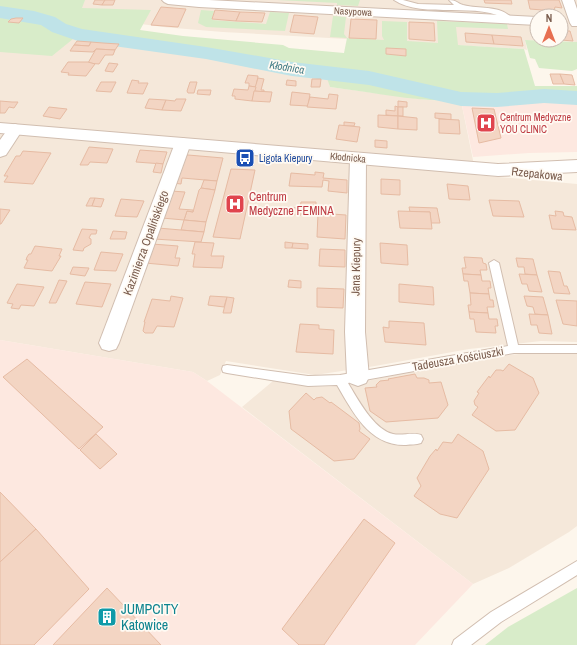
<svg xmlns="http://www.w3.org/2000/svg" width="577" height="645" font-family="'Archivo Narrow',sans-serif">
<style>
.residential{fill:#f5e8da;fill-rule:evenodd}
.commercial{fill:#fde8e0}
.green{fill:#d8ecc9}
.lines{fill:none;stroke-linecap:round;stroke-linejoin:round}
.river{fill:#bfe3e8;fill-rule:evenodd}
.building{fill:#f3d5c3;stroke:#e6bba3}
.service-casing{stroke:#d1beb0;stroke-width:2}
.minor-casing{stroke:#d1beb0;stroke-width:2}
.tertiary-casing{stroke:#d1beb0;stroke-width:2}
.service{fill:#fff;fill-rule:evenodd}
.minor{fill:#fff;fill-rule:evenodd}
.tertiary{fill:#fff;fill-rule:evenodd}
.labels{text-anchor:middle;stroke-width:3.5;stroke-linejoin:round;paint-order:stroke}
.far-street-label{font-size:10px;fill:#7a5c4d;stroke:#fffaf3}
.far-health-label{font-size:10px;fill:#be3a42;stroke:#fffaf3;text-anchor:start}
.far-transit-label{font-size:10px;fill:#164399;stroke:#fffaf3;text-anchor:start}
.far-water-label{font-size:11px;font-style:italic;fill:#437c86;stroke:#fffaf3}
.street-label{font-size:12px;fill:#7a5c4d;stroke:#fffaf3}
.health-label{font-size:12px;fill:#be3a42;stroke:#fffaf3;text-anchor:start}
.near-culture-label{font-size:14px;fill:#0d838f;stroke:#fffaf3;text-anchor:start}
</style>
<rect width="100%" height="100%" fill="#fdf6ec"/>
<g class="residential">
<path d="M0 0H577V42L525 40 527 50 524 49 223 32 163 27 10 6ZM537 16H561V40H537Z"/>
<polygon points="0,27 190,53 252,68 328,78 330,87 428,100 461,101 476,175 577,184 577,342 541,341 469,349 375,366 315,375 226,361 220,375 207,381 193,372 0,340"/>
<polygon points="519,354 577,354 577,526 569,532 509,568 473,584 242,407 273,381 313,387 343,386 462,361"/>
</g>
<g class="commercial">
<polygon points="539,100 577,103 577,152 529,153 473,157 461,101 494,102"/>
<polygon points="0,340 193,372 207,381 473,584 415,645 0,645"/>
</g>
<g class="green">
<path d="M0 0H85L82 8 151 10 140 30 183 36 283 45 289 48 344 53 347 38 330 37 333 16 346 17 344 34 347 38 384 40 382 36V21L407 22V41L438 43 437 21 507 24 508 29 456 27 458 45 524 49 535 86H577V103C528 100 479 103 430 100 397 98 363 91 330 87L327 78 252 68 190 53 73 39 52 56 0 52Z"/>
<polygon points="277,0 360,0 358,6 337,5 337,3"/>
<polygon points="201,10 214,11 212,20 266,24 270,12 289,13 285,31 206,27 198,23"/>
<polygon points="525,40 577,42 577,69 572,71 539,68 535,59 530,58"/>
<polygon points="577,588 577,645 485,645 508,627"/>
</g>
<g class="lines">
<polygon class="river" points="0,6 34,11 55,17 66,24 82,29 206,47 292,62 369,71 461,92 497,93 544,89 577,91 577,105 544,103 497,107 461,106 369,85 292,76 206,59 78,41 52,32 41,25 0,18"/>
</g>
<g class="building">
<polygon points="95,0 105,0 102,5 93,4"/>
<polygon points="105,0 115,0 113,5 102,5"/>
<polygon points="484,0 511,0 512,4 485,3"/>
<polygon points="528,0 559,0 562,8 555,7 554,11 530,9"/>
<polygon points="161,7 186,9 178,27 151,25"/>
<polygon points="215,10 240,12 236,21 212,19"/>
<polygon points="240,12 265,13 262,22 236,21"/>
<polygon points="294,15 318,17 314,34 290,32"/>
<polygon points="16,18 23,18 19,23 8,22 11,19"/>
<polygon points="351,19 377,20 376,39 349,38"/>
<polygon points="409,22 434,23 435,41 409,39"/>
<polygon points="561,31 570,31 573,41 561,40"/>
<polygon points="465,33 492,35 494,44 466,42"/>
<polygon points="492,35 521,37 523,46 494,44"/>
<polygon points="77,41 91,42 89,46 74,45"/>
<polygon points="91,42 103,43 119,44 115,50 96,49 93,52 70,51 74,45 89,46"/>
<polygon points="386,48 406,49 406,56 386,54"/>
<polygon points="96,49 115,50 113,55 105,55 99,64 88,63"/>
<polygon points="68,62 88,62 95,64 86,76 68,75 69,73 61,72"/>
<polygon points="109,63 118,64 113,72 105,71"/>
<polygon points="550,74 560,74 564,84 553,84"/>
<polygon points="560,74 572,75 575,85 564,84"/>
<polygon points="248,75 258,76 256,87 249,86 249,83 245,83"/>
<polygon points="258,78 264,79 261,90 264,90 264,92 254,91"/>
<polygon points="312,79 321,79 320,87 311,87"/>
<polygon points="132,80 139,81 138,83 148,83 143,94 127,93"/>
<polygon points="287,80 296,81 296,86 286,85"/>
<polygon points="101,82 116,82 111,92 96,91"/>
<polygon points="190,82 197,82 194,93 188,93 187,91"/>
<polygon points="249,86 256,87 252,101 235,99 235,96 232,96 234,89 248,90"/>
<polygon points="198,90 211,90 210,95 197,94"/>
<polygon points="254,91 272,92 270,102 252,101"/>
<polygon points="292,92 310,94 308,106 290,105"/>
<polygon points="329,94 338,95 336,109 307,107 310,97 328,99"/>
<polygon points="149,99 166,100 162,110 145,108"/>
<polygon points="176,99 186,99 181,111 162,110 166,100 175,101"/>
<polygon points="0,101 12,102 18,102 14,108 9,107 5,113 0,113"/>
<polygon points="398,101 407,102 407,107 398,107"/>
<polygon points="395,106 398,107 398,116 386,115 386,110 395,111"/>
<polygon points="49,107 67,109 60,119 43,116"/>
<rect x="398" y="107" width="5" height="9"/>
<polygon points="472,108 494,109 501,138 479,143"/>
<polygon points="435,113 451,114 451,120 435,118"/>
<polygon points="378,115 398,116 398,129 378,127"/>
<polygon points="398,116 417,118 417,130 398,129"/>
<polygon points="439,119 459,120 460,134 439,133"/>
<polygon points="344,122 355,123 354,126 344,126"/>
<polygon points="339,125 360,127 357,142 336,139"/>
<polygon points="375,140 387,141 387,148 375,147"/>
<polygon points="89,147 113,149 107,163 90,162 88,165 80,165"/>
<polygon points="140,150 167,152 163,164 136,162"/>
<polygon points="23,151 51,153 33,184 4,182 8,176 4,176 16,156 20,156"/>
<polygon points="188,155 223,158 217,181 182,178 181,184 173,183 183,158"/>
<polygon points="156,163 163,164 161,173 153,172"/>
<polygon points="231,169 255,170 240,239 213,237"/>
<polygon points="315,172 324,173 323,178 347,180 347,193 328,191 329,181 323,180 322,187 289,186 291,173 315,175"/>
<polygon points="381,179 400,180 400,195 381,194"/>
<polygon points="204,180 217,181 215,190 201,188"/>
<polygon points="447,184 468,186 470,200 449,199"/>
<polygon points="201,188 215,190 206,222 184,220 187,211 193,212 199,190"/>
<polygon points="171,191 185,192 179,209 193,210 193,212 187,211 184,220 162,218"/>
<polygon points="90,198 95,198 92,206 86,206"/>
<polygon points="95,198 104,199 101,207 92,206"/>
<polygon points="121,199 144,201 137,217 115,216"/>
<polygon points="489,200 519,201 524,217 493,216"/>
<polygon points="301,202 316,202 316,209 300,208"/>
<polygon points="279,207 301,208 301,215 282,214 282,211 279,211"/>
<polygon points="409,207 437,208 440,223 431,223 430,212 410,212"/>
<polygon points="0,209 10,210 1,224 0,224"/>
<polygon points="398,211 430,212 432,229 400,228"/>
<polygon points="555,211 563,212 564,216 572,217 576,230 552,229 549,215 556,216"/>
<polygon points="318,213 346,215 345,239 317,237"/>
<polygon points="184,220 206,222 204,232 181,230"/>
<polygon points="158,228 204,232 201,242 154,239"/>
<polygon points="82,229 97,230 96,234 91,234 89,238 91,239 91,244 84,248 83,251 73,250"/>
<polygon points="113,231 127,232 125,239 110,239"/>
<polygon points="195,242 214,243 211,256 224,256 222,268 193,267 195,254 192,254"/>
<polygon points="285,242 293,243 292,248 285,248"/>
<polygon points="293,243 308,244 308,249 292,248"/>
<polygon points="380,243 407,245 408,265 381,263"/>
<polygon points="152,244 178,246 175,258 180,258 178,266 145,263"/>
<polygon points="35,246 62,249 59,256 61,256 52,271 24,268 28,260 26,260 27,257 29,254 31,254"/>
<polygon points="320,249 345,250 345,267 319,266"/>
<polygon points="101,252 123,254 116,271 94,270"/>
<polygon points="464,257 482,258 483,263 486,264 487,270 480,270 481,275 463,274 462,268 466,268"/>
<polygon points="516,258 533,259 537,275 525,274 524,267 518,267"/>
<polygon points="73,267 89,268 85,276 70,274"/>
<polygon points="548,271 560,272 564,286 567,286 570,294 554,293"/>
<polygon points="463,274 481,275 482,281 490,281 491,288 488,288 489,294 470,293 468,281 464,281"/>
<polygon points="519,274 537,275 542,292 529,291 527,284 522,284"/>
<polygon points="59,280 67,281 56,303 49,303"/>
<polygon points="289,280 301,281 301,288 288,287"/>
<polygon points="85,282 111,284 102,307 76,304"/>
<polygon points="17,284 44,287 34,306 21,305 19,309 11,308 13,304 7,303"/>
<polygon points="399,284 433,287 434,305 399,302"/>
<polygon points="317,288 344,289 343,308 317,307"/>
<polygon points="470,293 489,294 490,300 493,300 494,307 487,307 488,313 469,312 468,305 471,305"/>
<polygon points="171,296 183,298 174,327 157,326 153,333 145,333 143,331 145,322 144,322 152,299 170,301"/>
<polygon points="210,296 227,297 224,307 208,305"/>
<polygon points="524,296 543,297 548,315 535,314 533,307 527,306"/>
<polygon points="227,297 234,298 231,313 223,313"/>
<polygon points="556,300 577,301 577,326 563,324"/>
<polygon points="469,312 488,313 489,319 497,319 498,326 495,326 496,333 476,332 474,319 470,319"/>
<polygon points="529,314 548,315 552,334 539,333 537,325 531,325"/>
<polygon points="389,321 424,323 426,345 385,342 383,327 389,328"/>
<polygon points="300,324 319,325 319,329 334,330 333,354 296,352"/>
<polygon points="27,359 103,427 79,449 3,377"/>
<polygon points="509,364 533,378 539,393 515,430 496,431 472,415 478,407 475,405 474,401 479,393 477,392 489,376 490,378 496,370 501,370 503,371"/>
<polygon points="415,374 417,378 424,378 429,380 429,383 441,382 448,405 438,418 386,422 370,411 365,388 377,387 376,385 380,381 389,380 388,379"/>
<polygon points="306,393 314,400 316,398 322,397 330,403 331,402 359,423 360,429 359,431 370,439 354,459 334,461 291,429 289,411"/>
<polygon points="96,434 117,454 100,469 80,450"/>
<polygon points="458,434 483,451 489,469 457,518 440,514 414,496 421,486 417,478 430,456 436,449 437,451 443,442 452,443"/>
<polygon points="0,492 36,529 0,562"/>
<polygon points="364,519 395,543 324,645 299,645 282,629"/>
<polygon points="36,529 89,589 34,645 0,645 0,562"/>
<polygon points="107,588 161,645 53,645"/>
</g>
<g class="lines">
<defs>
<g id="service">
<path d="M394 0H403L418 4 454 5 449 0C456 0 457 3 463 5 482 10 500 4 514 20L509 21C480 0 423 20 394 0Z"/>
<path d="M494 260 499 263 518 345H577V353H514L348 383C357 398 374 430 393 434 402 436 412 432 421 435L423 439 421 443C416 445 411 444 406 445 369 446 353 412 337 385L308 386 227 373 223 372 222 369 223 366 227 365 308 376 340 375 508 346 489 263Z"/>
<polygon points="577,561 577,575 501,622 471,645 452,645 454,640 491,612"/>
</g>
<g id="minor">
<polygon points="162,0 209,0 537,17 537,25 199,7 168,4 164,2"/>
<polygon points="562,0 574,0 577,9 577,26 572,26 570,23"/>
<polygon points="15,124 20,126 23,129 6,155 0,157 0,140 10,126"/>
<polygon points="183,138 188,140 191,143 119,343 116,349 109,351 102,349 99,343 175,143 178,140"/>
<polygon points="358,153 364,154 366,158 365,332 369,377 366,383 358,386 350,383 347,377 345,332 350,158 352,154"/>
</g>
<polygon id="tertiary" points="0,123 498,164 577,160 577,172 498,176 0,133"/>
</defs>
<use href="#service" class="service-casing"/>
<use href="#minor" class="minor-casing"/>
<use href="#tertiary" class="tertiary-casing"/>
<use href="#service" class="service"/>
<use href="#minor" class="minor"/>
<use href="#tertiary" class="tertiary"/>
</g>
<defs>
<symbol id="hospital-square" viewBox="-11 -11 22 22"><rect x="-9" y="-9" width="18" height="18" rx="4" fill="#e0444e" stroke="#fffaf3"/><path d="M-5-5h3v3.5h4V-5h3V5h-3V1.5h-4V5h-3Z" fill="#fff"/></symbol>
<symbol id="bus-square" viewBox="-11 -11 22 22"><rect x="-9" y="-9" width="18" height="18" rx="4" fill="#1a4fb4" stroke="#fffaf3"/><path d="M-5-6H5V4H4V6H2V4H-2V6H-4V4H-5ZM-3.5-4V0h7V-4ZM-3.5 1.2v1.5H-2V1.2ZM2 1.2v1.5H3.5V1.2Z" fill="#fff"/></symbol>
<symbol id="building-square" viewBox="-11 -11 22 22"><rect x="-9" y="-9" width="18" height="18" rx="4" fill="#0f9aa8" stroke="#fffaf3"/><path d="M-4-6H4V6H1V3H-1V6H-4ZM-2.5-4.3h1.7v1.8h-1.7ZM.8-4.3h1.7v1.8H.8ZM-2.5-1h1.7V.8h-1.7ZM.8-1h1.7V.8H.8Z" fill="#fff"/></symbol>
</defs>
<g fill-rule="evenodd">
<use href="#hospital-square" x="475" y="112" width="22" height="22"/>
<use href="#bus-square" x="234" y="147" width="22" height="22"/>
<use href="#hospital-square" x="224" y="193" width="22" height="22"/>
<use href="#building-square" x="96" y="606" width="22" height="22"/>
</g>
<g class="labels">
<g class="far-street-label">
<text transform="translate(353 11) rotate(3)" y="4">Nasypowa</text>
<text transform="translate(348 157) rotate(5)" y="4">Kłodnicka</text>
</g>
<g class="far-health-label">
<text x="500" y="121">Centrum Medyczne<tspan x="500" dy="12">YOU CLINIC</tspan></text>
</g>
<g class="far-transit-label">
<text x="259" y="162">Ligota Kiepury</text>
</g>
<g class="far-water-label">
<text transform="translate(287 67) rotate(9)" y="4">Kłodnica</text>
</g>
<g class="street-label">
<text transform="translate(537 174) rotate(6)" y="4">Rzepakowa</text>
<text transform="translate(146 243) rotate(-70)" y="4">Kazimierza Opalińskiego</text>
<text transform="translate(356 267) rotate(-89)" y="4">Jana Kiepury</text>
<text transform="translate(458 359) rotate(-10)" y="4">Tadeusza Kościuszki</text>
</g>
<g class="health-label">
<text x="249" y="201">Centrum<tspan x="249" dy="14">Medyczne FEMINA</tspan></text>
</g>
<g class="near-culture-label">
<text x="121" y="614">JUMPCITY<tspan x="121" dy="16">Katowice</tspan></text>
</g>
</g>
<g transform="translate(549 28)"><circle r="19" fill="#fffaf3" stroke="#cabbb1"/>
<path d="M0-3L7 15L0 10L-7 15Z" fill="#e76f51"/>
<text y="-6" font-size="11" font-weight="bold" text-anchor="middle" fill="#7a5c4d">N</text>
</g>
</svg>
